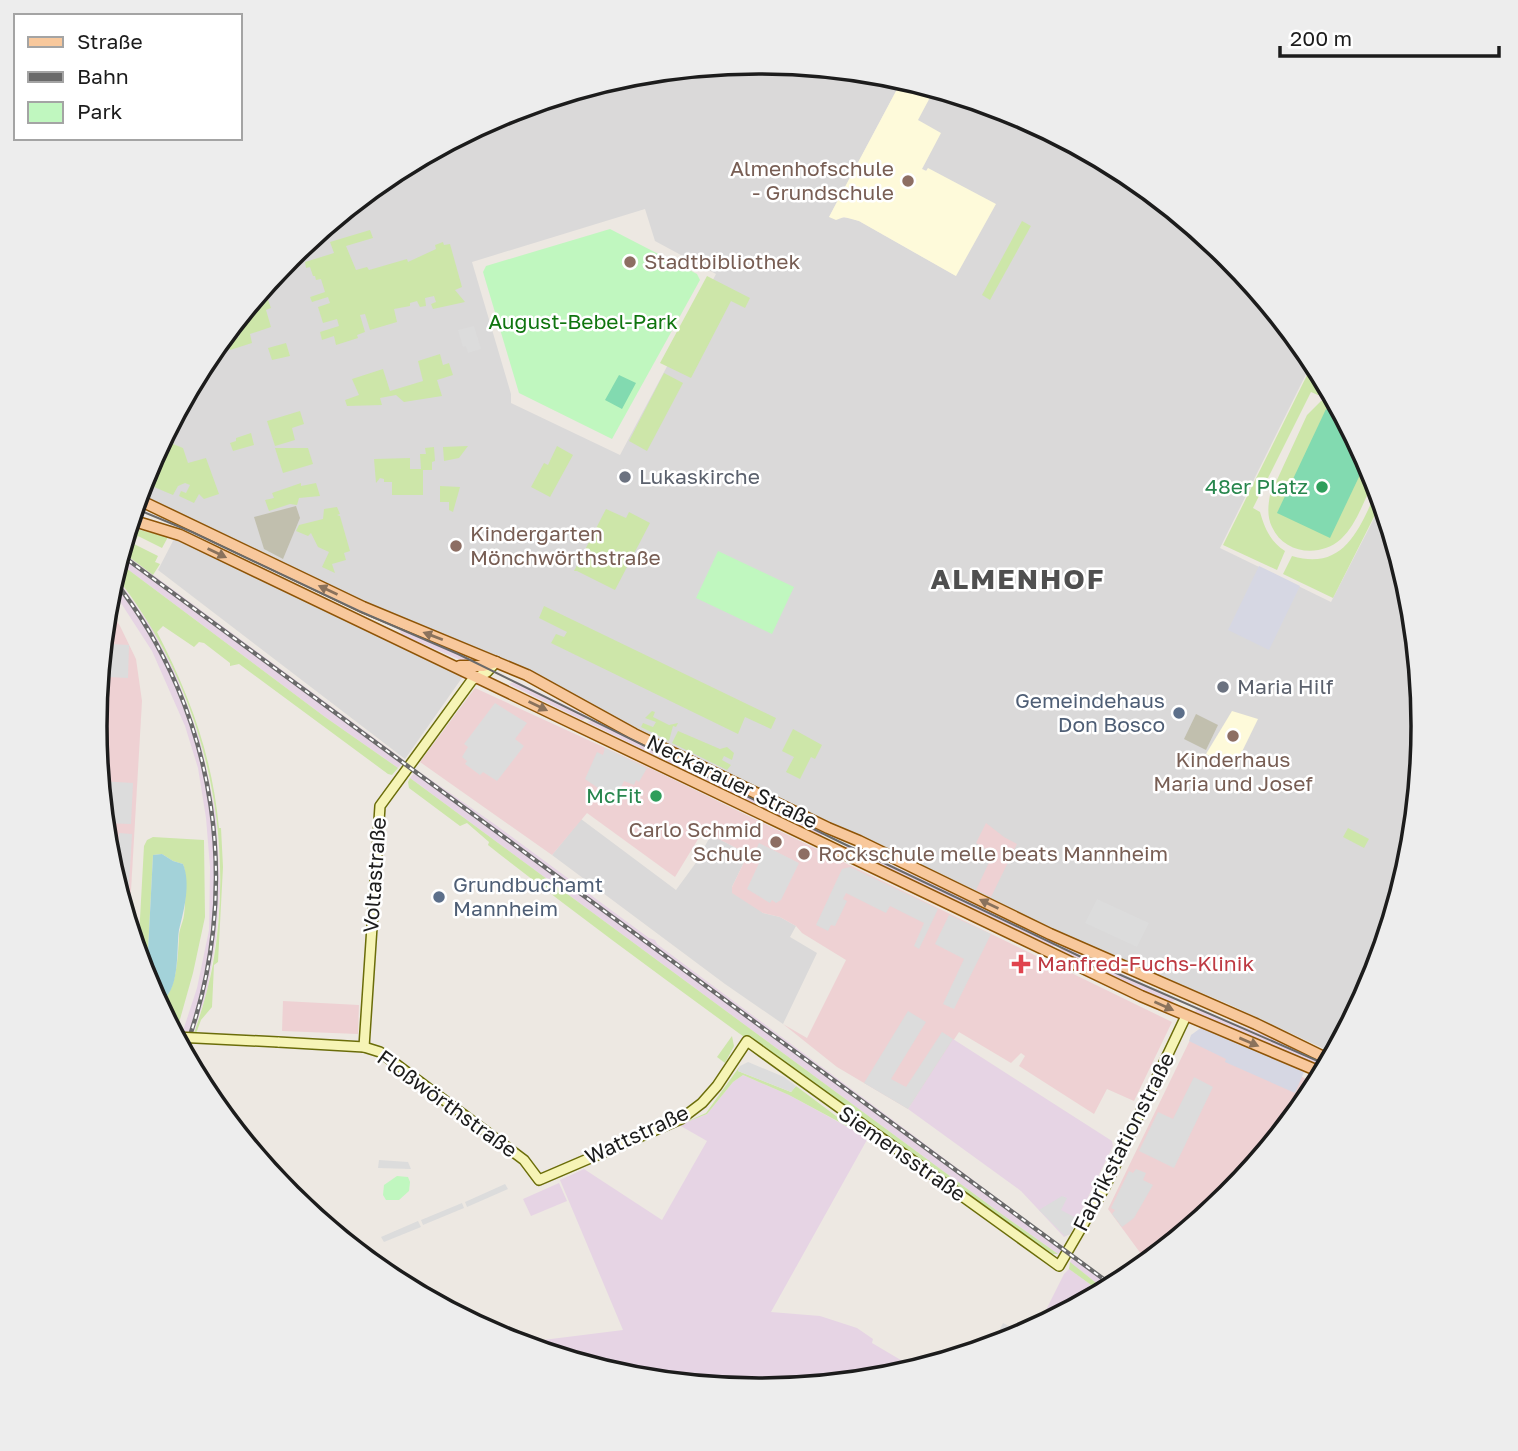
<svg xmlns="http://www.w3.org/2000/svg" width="1518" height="1451" font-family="'Golos Text',sans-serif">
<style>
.residential{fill:#dad9d9;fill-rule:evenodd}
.commercial{fill:#eed1d3}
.industrial{fill:#e6d4e4}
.education{fill:#fefada}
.construction{fill:#c1bfae}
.grass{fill:#cde6a9}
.park{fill:#c0f7bf}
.pitch{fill:#82dab0}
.parking{fill:#dcdcdc}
.plaza{fill:#d6d7e3}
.water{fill:#a3d2d9}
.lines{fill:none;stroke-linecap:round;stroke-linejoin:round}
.secondary-casing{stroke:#6b6d09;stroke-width:12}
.primary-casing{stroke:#8e5406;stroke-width:13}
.secondary{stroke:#f6f4b6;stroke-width:9}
.primary{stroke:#f8c89c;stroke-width:10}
.tram{stroke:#6a6a6a;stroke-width:2}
.rail-casing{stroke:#6a6a6a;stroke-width:4.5}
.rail{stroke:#fff;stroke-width:2;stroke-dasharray:5;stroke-linecap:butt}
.secondary-bridge-casing{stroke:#6b6d09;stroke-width:12;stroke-linecap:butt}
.secondary-bridge{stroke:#f6f4b6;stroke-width:9}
.oneway{fill:#8a725c}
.education-dot{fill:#8d6e63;stroke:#fff;stroke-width:2.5}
.worship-dot{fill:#6b7280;stroke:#fff;stroke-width:2.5}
.leisure-dot{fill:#2e9e5b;stroke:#fff;stroke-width:2.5}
.service-dot{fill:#5c6f8a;stroke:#fff;stroke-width:2.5}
.health-dot{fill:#e0444e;stroke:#fff;stroke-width:2.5}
.labels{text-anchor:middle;stroke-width:5;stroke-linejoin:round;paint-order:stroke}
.education-label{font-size:21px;fill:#785e54;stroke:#fff;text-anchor:start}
.park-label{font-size:21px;fill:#10750f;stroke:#fff}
.worship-label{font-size:21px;fill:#5b616d;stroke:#fff;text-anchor:start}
.leisure-label{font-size:21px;fill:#27864d;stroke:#fff;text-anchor:end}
.service-label{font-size:21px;fill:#4e5e75;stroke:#fff;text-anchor:end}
.street-label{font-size:21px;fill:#1c1c1c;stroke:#fff}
.health-label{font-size:21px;fill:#be3a42;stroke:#fff;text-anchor:start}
.district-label{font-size:28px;font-weight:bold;letter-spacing:2px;fill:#4f4f4f;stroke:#fff}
.rim{fill:none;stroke:#1c1c1c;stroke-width:3.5}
</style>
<rect width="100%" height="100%" fill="#ede8e2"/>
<g class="residential">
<path d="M759 61 889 74 903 78 829 217 850 218 859 221 956 276 928 168 927 171 922 169 917 120 935 88 1014 112 1128 173 1229 256 1312 357 1313 360 1220 548 1331 602 1382 503 1411 596 1423 726 1410 855 1373 980 1333 1053 1226 1003 1058 934 420 627 276 562 138 495 145 471 207 356 290 256 390 173 505 112 630 74ZM645 209 655 241 716 274 620 455 511 403V394L472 262Z"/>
<polygon points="175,537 353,623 464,675 405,759 158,570"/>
<polygon points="581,819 676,890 695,864 711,835 748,854 732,887 763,913 780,917 796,926 790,937 817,953 783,1024 725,984 552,855"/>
</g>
<g class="commercial">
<polygon points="107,605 120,626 136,659 142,701 129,925 107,855 95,725"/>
<polygon points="475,688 658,772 1172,1022 1134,1101 1107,1089 1094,1114 1019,1066 1025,1056 1021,1053 1011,1063 959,1032 908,1109 837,1067 783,1024 807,1038 846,960 802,933 796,926 780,917 763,913 732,893 732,887 748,854 703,831 675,877 587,813 552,855 420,762"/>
<polygon points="986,823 1004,837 1017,844 991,897 976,890 993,854 976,843"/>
<polygon points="283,1001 359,1005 358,1034 282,1031"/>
<polygon points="1201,1030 1317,1084 1311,1095 1228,1195 1147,1262 1108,1209 1190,1040"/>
</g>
<g class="industrial">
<polygon points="121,551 404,760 398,768 325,717 118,562"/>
<polygon points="114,574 152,628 175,672 200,740 216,814 220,888 216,939 207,992 186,1056 179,1043 197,988 209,930 210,867 206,818 198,768 185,726 152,651 110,586"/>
<polygon points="397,625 451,647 474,659 475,664 470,664 402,635"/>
<polygon points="516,681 544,695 589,717 582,720 509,684"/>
<polygon points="594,720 824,832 821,837 587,722"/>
<polygon points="417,770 493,823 649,938 655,940 657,944 1063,1247 1061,1251 1058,1254 1000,1213 410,778"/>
<polygon points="846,844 1054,940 1059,944 1052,947 846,850"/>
<polygon points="1064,947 1176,999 1171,1003 1061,954 1061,952 1056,950"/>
<polygon points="1197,1009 1276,1039 1328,1063 1325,1069 1193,1013"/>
<polygon points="953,1039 1112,1141 1113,1146 1070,1234 1064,1237 1021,1191 908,1109"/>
<polygon points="743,1075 789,1095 868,1138 771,1312 820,1316 857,1328 873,1339 872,1343 916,1369 888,1377 759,1390 629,1377 519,1343 623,1330 560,1180 584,1169 662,1220 707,1141 679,1125 707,1114 733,1082"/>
<polygon points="559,1183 567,1201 531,1216 523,1199"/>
<polygon points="1074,1255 1105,1278 1109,1274 1120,1282 1105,1290 1070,1262"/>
<polygon points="1069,1269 1101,1292 1038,1326 1064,1274"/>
</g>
<g class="education">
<polygon points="903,78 935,88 918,120 941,133 922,169 926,171 928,168 996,204 956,276 859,221 844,217 836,220 829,217"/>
<polygon points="1232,711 1258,719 1234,768 1206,754"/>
</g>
<g class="construction">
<polygon points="296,506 300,518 283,559 264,549 254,517"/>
<polygon points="1196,714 1218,725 1206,750 1184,739"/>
</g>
<g class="grass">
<polygon points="1022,221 1031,226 990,300 982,295"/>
<polygon points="370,230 373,238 346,246 356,270 367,267 369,270 407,259 408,262 436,249 435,245 443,242 444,245 450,244 462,287 455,290 465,302 433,309 431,304 436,302 434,296 425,298 426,306 420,307 417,301 410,303 410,306 394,309 397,322 370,330 365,314 360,315 365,332 357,335 358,338 336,345 334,336 322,340 320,332 339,326 337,319 323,323 318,307 330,303 328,297 312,302 310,297 325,292 321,279 316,280 315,276 313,276 310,267 306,268 305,262 334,253 330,242"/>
<polygon points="707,276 750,298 745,308 731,301 691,378 660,363"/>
<polygon points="255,297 256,300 267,297 271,308 266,310 271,327 250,334 252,343 230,350 227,340 239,337 236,328 229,330"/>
<polygon points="286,343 290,356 272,360 268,348"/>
<polygon points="440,354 443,365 449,363 453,375 437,380 442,396 404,402 396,395 380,398 382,405 347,406 345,400 359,395 352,379 383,369 390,391 423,381 418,361"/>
<path d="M1314 361 1329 389 1318 395 1311 392 1253 508 1260 512C1265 529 1270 541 1285 551L1277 570 1223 545Z"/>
<polygon points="664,373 683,383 647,451 629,441"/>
<path d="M1332 395 1375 478C1365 498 1357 524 1341 539 1320 558 1284 554 1272 527 1267 517 1268 506 1270 495L1307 415 1321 401Z"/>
<polygon points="300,411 304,424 292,428 295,440 275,446 267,421"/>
<polygon points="170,424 178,429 173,444 183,448 188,463 206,458 219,494 204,499 199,494 194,503 179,496 181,491 186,493 190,485 185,483 178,486 173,495 142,482 145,471"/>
<polygon points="251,433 254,445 233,451 230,443 236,441 236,438"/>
<polygon points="468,446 459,458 444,461 443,447"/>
<polygon points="557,446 573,455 550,497 531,487 544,463 548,465"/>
<polygon points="434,447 435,461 432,462 432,470 423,470 423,495 392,495 392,482 384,482 384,479 380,478 376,483 374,459 410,458 410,469 421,469 420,454 426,454 425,448"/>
<polygon points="275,448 308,448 313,464 283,473"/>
<polygon points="301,483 301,486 316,483 320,496 299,498 297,505 290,504 269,511 265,500 274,498 272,493"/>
<polygon points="440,486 460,487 453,512 449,510 449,502 440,502"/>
<path d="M1378 488 1382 501 1333 598 1283 574 1292 556C1345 572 1360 527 1378 488Z"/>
<polygon points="337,507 340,514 337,515 340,516 350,551 344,553 346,560 332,564 335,573 322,567 329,552 318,547 311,533 308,536 296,531 299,525 323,519 324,509"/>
<polygon points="606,509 626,518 629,512 650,523 615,590 577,571 574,571"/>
<polygon points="128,527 168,537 162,548 138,536 134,544 158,556 155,562 160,564 153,575 121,551"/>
<path d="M118 562 325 717 398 768 392 775 388 774 239 664 230 666V663L204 643 199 642 194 647 163 626 157 632C190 696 212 755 219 828H221L223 867 218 962 214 965 212 1007 201 1020 187 1058 186 1056C197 1026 207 996 213 964 237 828 201 682 114 574Z"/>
<polygon points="544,606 776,718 771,729 745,717 738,734 551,643 556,634 564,637 567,632 539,618"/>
<polygon points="652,711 655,712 653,717 669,725 678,723 676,727 673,726 669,741 641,727 643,723 653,727 656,722 645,718"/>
<polygon points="793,729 822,745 815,759 811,757 800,779 786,772 794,757 782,751"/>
<polygon points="678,731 720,749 727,747 734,753 732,760 724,756 722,760 731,765 727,770 672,743"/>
<path d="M410 778 1000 1213 1058 1254H1053L1043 1248C974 1198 903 1152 834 1102 718 1018 601 934 488 845L489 842 467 823 460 826 409 788 408 782Z"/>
<polygon points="1348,828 1369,839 1364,848 1343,837"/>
<path d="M153 837 204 840 205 917 193 973 177 1030 172 1029 156 1000 159 1002C177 996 178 954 179 937 179 929 183 923 184 915 186 901 185 885 185 871L183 864 173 861 162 854 153 855 147 970 154 980V996L145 979 138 955 144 846 147 840Z"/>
<polygon points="732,1036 734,1046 725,1063 717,1057"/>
<polygon points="740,1066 738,1071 791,1092 796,1086 856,1131 789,1095 743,1075 733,1082 707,1114 679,1125 706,1113"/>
<polygon points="1070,1262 1105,1290 1101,1292 1069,1269"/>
</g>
<g class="park">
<polygon points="610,229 697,274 700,280 612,439 519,393 483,272 486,266"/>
<polygon points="718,551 794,587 772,634 696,598"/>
<polygon points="397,1176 408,1177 410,1182 409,1191 399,1200 386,1200 383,1195 384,1185"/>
</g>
<g class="pitch">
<polygon points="619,375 636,383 622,409 605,400"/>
<polygon points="1326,409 1344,418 1367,460 1330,538 1277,513"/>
</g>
<g class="parking">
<polygon points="474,326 481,349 468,353 466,346 463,347 458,330"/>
<polygon points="110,644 129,645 128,678 109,677"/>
<polygon points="495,703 527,723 515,739 524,746 497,781 483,772 480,775 465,764 467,761 462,757 468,747 464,744"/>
<polygon points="605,748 647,768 639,782 636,780 634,785 624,781 619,791 624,794 618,802 585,779 597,752 603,755"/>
<polygon points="100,781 133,783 131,824 104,823"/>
<polygon points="119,833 132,834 127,918 110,865 117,865"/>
<polygon points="759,843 799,863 781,900 776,903 772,900 770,903 747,889 760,861 753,856"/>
<polygon points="850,867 938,909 919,949 914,946 924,923 890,906 886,913 846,893 843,899 847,901 835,926 831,925 828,931 816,925 842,869"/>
<polygon points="1097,899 1149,923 1137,947 1085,923"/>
<polygon points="949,915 991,934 954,1009 943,1004 964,959 935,944"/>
<polygon points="908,1011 926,1022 891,1079 906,1087 942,1032 953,1039 908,1109 864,1083"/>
<polygon points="748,1062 784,1077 796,1086 791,1092 738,1071 740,1066"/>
<polygon points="1194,1077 1213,1087 1174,1168 1139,1151 1158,1112 1173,1119"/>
<polygon points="379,1160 408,1162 411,1169 378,1168"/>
<polygon points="1136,1169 1146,1173 1143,1180 1153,1185 1134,1218 1122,1227 1112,1214 1115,1210 1111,1208 1129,1171 1133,1173"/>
<polygon points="505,1184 508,1189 467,1207 465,1202"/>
<polygon points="1062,1196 1067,1198 1061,1210 1078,1219 1070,1234 1065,1236 1039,1210"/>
<polygon points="462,1203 464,1208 423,1225 421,1220"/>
<polygon points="418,1221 421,1227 384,1242 381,1237"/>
<polygon points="1003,1323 1019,1331 1013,1339 992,1346"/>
</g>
<g class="plaza">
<polygon points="1259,566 1300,586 1269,650 1228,630"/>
<polygon points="1202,1027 1276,1058 1304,1072 1295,1093 1225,1062 1226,1059 1189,1041 1191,1035"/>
</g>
<path class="water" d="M162 854 173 861 183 864C191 884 184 910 179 930 176 949 181 995 158 1002 150 992 156 983 147 970L153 855Z"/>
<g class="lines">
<defs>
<g id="secondary">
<polyline points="278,1042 364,1047 380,1052 524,1160 539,1180 681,1119 702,1103 717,1086 747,1041 1059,1266 1105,1187 1186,1016"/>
<polyline points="364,1047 380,806 472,680 487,672 496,662"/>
</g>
<g id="primary">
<polyline points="137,499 363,607 527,675 634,734 828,828 859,841 1050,934 1256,1024 1330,1060"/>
<polyline points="131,520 180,535 1141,996 1323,1073"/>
<polyline points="460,666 483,666 496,662"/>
</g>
</defs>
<use href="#secondary" class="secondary-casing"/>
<use href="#primary" class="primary-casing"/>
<use href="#secondary" class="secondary"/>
<use href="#primary" class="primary"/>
<polyline class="tram" points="134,508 192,532 359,611 458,654 840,842 1100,966 1327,1065"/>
<defs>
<g id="rail">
<polyline points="120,554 1113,1286"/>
<path d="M113 579C219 712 244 894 184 1052"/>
</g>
</defs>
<use href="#rail" class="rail-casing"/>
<use href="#rail" class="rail"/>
<defs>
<polyline id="secondary-bridge" points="176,1037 278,1042"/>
</defs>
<use href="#secondary-bridge" class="secondary-bridge-casing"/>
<use href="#secondary-bridge" class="secondary-bridge"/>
</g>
<defs><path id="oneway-solid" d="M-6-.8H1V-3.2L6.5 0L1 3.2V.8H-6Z" transform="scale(1.75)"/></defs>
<g class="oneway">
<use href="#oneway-solid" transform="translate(217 553) rotate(26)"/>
<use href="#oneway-solid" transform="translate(328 590) rotate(-155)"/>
<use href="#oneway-solid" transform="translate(433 636) rotate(-159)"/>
<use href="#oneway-solid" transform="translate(538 706) rotate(26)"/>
<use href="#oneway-solid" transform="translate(989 904) rotate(-154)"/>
<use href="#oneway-solid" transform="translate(1164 1006) rotate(24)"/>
<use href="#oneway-solid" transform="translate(1249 1042) rotate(23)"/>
</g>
<g class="education-dot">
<circle cx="908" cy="181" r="7"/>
<circle cx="630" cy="262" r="7"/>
<circle cx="456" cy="546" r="7"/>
<circle cx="1233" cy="736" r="7"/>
<circle cx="776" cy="842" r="7"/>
<circle cx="804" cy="854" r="7"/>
</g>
<g class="worship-dot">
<circle cx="625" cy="477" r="7"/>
<circle cx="1223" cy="687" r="7"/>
</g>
<g class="leisure-dot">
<circle cx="1322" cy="487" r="7"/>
<circle cx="656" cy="796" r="7"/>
</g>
<g class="service-dot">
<circle cx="1179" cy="713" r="7"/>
<circle cx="439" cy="897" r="7"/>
</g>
<path class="health-dot" d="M1017.5 953.5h7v7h7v7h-7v7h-7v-7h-7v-7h7z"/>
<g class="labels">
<g class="education-label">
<text x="894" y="176" text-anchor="end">Almenhofschule<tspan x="894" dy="24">- Grundschule</tspan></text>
<text x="644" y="269">Stadtbibliothek</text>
<text x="470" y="541">Kindergarten<tspan x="470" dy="24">Mönchwörthstraße</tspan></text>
<text x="1233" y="767" text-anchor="middle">Kinderhaus<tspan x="1233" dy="24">Maria und Josef</tspan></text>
<text x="762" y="837" text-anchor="end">Carlo Schmid<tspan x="762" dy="24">Schule</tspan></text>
<text x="818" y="861">Rockschule melle beats Mannheim</text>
</g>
<g class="park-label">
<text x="583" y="329">August-Bebel-Park</text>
</g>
<g class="worship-label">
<text x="639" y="484">Lukaskirche</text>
<text x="1237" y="694">Maria Hilf</text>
</g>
<g class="leisure-label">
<text x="1308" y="494">48er Platz</text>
<text x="642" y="803">McFit</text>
</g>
<g class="service-label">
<text x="1165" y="708">Gemeindehaus<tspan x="1165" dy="24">Don Bosco</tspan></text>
<text x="453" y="892" text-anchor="start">Grundbuchamt<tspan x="453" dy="24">Mannheim</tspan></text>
</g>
<g class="street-label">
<text transform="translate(732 782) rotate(26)" y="7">Neckarauer Straße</text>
<text transform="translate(375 875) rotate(-86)" y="7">Voltastraße</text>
<text transform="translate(447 1104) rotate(36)" y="7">Floßwörthstraße</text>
<text transform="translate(637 1135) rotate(-25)" y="7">Wattstraße</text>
<text transform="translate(1124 1142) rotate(-63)" y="7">Fabrikstationstraße</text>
<text transform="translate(902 1154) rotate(35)" y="7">Siemensstraße</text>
</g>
<g class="health-label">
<text x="1037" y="971">Manfred-Fuchs-Klinik</text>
</g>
<g class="district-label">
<text x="1018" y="589">ALMENHOF</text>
</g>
</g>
<path d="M0 0H1518V1451H0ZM107 726a652 652 0 1 1 1304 0a652 652 0 1 1-1304 0Z" fill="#ededed" fill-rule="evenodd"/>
<path class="rim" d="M107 726a652 652 0 1 1 1304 0a652 652 0 1 1-1304 0Z"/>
<rect x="14" y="14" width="228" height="126" fill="#ffffff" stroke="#a4a4a4" stroke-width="2"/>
<rect x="28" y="37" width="35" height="10" fill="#f8c89c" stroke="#a4a4a4" stroke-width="2"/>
<text x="77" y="49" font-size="21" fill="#1c1c1c">Straße</text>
<rect x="28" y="72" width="35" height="10" fill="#6a6a6a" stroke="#a4a4a4" stroke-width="2"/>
<text x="77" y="84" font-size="21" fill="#1c1c1c">Bahn</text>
<rect x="28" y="102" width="35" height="21" fill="#c0f7bf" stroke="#a4a4a4" stroke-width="2"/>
<text x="77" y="119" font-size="21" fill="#1c1c1c">Park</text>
<path d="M1280 46v10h219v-10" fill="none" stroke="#1c1c1c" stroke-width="3.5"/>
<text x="1290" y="46" font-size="21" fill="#1c1c1c" stroke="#ffffff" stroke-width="5" paint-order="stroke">200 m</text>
</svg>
